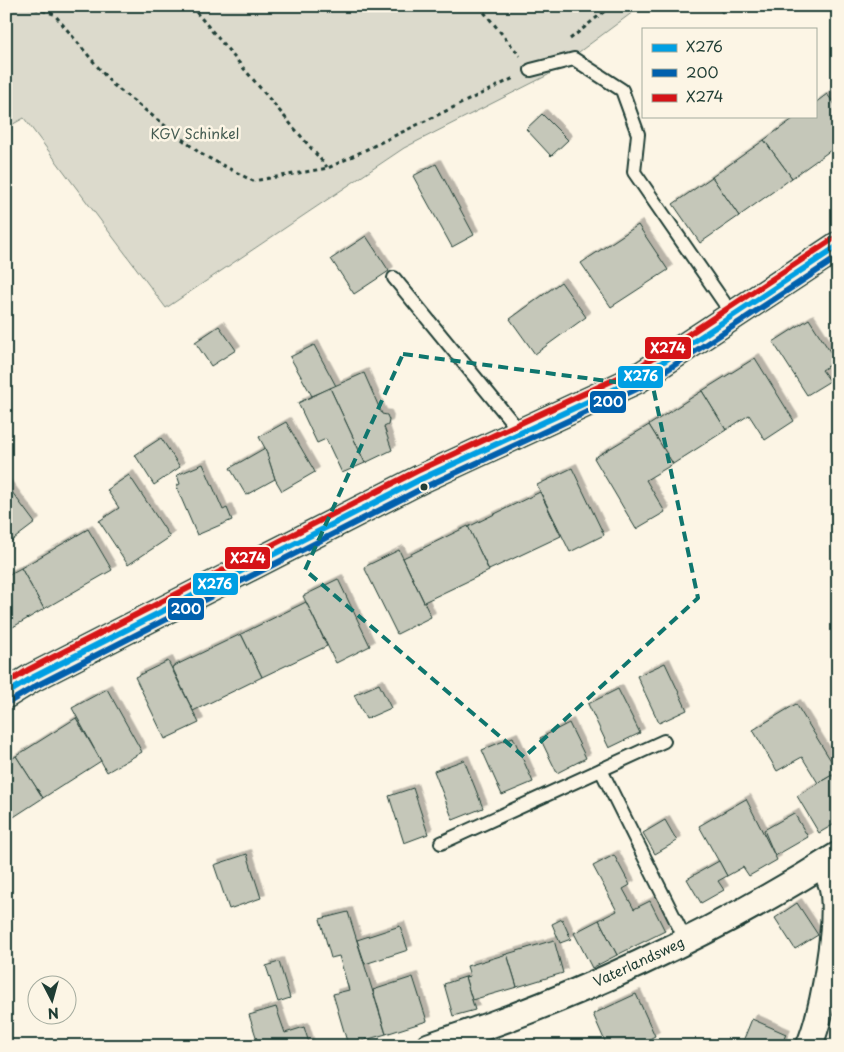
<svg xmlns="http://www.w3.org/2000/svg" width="844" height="1052" font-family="'Playpen Sans',sans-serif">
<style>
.green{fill:#dcdacc;stroke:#7e8c80}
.building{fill:#c5c7b9;stroke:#1f3d34;filter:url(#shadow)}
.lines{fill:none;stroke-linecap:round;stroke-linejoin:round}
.service-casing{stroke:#1f3d34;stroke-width:16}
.minor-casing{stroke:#1f3d34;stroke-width:29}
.secondary-casing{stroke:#1f3d34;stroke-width:31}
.path{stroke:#1f3d34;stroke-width:3;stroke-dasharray:4 4;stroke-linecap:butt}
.service{stroke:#fcf5e5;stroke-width:12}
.minor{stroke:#fcf5e5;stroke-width:25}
.secondary{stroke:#fcf5e5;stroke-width:28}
.bus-1-casing{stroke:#fcf5e5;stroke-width:10}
.bus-2-casing{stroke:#fcf5e5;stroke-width:10}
.bus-3-casing{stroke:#fcf5e5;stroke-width:10}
.bus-1{stroke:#009fe3;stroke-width:6}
.bus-2{stroke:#0060ad;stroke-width:6}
.bus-3{stroke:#d51317;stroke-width:6}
.marked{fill:none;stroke:#0f766e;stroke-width:4;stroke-dasharray:10 6;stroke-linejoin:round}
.bus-dot{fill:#1f3d34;stroke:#fcf5e5;stroke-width:2}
.labels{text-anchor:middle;stroke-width:5;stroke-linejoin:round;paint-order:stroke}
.park-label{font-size:14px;fill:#455c52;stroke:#fcf5e5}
.street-label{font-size:14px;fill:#1f3d34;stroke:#fcf5e5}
.line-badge{stroke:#fcf5e5;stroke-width:2}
.badge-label{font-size:14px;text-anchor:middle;font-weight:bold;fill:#fff}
</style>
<defs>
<filter id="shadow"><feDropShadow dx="4.5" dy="-4.5" stdDeviation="0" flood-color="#0004"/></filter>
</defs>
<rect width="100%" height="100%" fill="#fcf5e5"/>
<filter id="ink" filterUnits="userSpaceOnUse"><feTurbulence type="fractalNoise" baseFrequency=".02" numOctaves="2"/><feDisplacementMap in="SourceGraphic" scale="10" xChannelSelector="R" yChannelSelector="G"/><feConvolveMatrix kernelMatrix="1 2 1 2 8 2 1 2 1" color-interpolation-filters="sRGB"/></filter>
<g filter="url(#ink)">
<polygon class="green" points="6,6 641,6 548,75 404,148 166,308 24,118 6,128"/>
<g class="building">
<polygon points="717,6 730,6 722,13"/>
<polygon points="827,94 838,109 838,145 792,178 764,140 797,116 815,116 815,103"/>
<polygon points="542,114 568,140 551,156 526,129"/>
<polygon points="764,140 792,178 739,216 712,177"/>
<polygon points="436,164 474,235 452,247 413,176"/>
<polygon points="712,177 739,216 700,243 673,204"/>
<polygon points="638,225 668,270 611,307 581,263"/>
<polygon points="366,236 389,271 354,294 331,259"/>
<polygon points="561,282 586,317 535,354 510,319"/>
<polygon points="809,319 836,361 822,370 830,381 807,395 773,342"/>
<polygon points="219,326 236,350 211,366 195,342"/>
<polygon points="314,345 336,386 312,396 290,357"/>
<polygon points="755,358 794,421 765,440 749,415 726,430 702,391"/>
<polygon points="364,373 382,414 387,415 389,420 388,425 384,427 392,450 365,463 330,388"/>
<polygon points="330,388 365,463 342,473 326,439 317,443 298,403"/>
<polygon points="702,391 726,430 673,464 649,425"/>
<polygon points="286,422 315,472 282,491 275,479 265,448 259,437"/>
<polygon points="649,425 673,464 646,480 665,512 636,529 594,458"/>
<polygon points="161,438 180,467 154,485 135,455"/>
<polygon points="265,448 275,479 246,495 230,468"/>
<polygon points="203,464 223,510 227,508 232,520 197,535 176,486 180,484 177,475"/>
<polygon points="572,468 604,535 570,552 537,485"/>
<polygon points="129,475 170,537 128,565 99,521 119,508 107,490"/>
<polygon points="6,484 35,523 6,545"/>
<polygon points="540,492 561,536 489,570 468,527"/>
<polygon points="468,526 489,571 424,602 403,558"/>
<polygon points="88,529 112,570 44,609 21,568"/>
<polygon points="399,550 431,617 397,634 364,567"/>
<polygon points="21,568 44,609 6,631 6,576"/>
<polygon points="338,579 370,646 336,663 303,596"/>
<polygon points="306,602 327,646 262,677 241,634"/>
<polygon points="241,634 262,677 193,711 172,667"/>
<polygon points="168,661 199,723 165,739 135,677"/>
<polygon points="665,663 687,710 659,723 637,676"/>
<polygon points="379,684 391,708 366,719 354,695"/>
<polygon points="107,689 142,752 107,772 72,708"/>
<polygon points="618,689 640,733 609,748 588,704"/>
<polygon points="796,704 838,772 818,783 802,757 777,771 753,730"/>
<polygon points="76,718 101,761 43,798 16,756"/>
<polygon points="569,723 586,758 557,773 540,738"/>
<polygon points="513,737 533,782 502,795 482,750"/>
<polygon points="16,756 43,798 6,822 6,763"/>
<polygon points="464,760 483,808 453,820 434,771"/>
<polygon points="832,775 838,785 838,822 819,833 797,796"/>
<polygon points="413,788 428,834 404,843 389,796"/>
<polygon points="746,799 777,860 749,876 743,867 727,876 699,826"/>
<polygon points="794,813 808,837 775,856 764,830"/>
<polygon points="665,820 677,841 655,854 643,833"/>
<polygon points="247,854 261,898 229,909 214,865"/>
<polygon points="614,855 630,885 623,889 634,909 650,901 665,931 617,955 599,920 617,911 593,866"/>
<polygon points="719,861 727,876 718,881 724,890 701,903 687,879"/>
<polygon points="797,903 818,935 795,949 775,918"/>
<polygon points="348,912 386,1034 348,1045 333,994 349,990 339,956 331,958 320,919"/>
<polygon points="562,919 571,939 560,943 552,924"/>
<polygon points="599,920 617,955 592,968 574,933"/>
<polygon points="400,926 408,950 365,964 357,940"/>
<polygon points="554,940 563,973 517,987 507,954"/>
<polygon points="507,954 517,987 472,1000 465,977 470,976 467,966"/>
<polygon points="279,962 290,998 278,1002 266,966"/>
<polygon points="413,977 427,1021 386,1034 373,990"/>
<polygon points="465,977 475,1010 453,1016 444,984"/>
<polygon points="636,994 655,1036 636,1046 607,1046 593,1014"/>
<polygon points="276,1007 285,1033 304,1027 310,1046 259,1046 249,1015"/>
<polygon points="752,1019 786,1034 781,1046 741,1046"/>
<polygon points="257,1041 259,1046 242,1046"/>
</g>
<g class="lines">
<defs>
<g id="service">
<polyline points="531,70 574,59 622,90 638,134 634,172 734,317"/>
<polyline points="394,278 521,433"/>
<polyline points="601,770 686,941"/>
<polyline points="441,843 664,741"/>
</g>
<g id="minor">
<path d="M429 1046C569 1001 714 934 838 855"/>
<path d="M809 1046C823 1013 840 920 832 886 830 879 826 871 824 864"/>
</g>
<polyline id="secondary" points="6,694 32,678 421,479 637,379 838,246"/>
</defs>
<use href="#service" class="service-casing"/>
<use href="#minor" class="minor-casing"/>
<use href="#secondary" class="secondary-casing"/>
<g class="path">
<polyline points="27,6 54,14 112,84 201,154 253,181 328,168 514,78"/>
<polyline points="191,6 327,167"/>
<polyline points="479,6 520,56"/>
<polyline points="570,39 611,6"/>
</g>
<use href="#service" class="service"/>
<use href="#minor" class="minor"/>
<use href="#secondary" class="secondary"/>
<defs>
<polyline id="bus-1" points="6,694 32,678 421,479 637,379 838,246"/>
<polyline id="bus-2" points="11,701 36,686 425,487 641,387 838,257"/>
<polyline id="bus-3" points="6,684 28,670 417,471 633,371 833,239"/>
</defs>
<use href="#bus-1" class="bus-1-casing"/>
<use href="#bus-2" class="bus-2-casing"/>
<use href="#bus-3" class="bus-3-casing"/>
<use href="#bus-1" class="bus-1"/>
<use href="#bus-2" class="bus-2"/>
<use href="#bus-3" class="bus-3"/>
</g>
</g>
<path class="marked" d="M403 354 653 387 698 598 524 757 305 570Z"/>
<circle class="bus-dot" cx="424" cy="487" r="4.5"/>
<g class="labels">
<g class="park-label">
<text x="195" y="139">KGV Schinkel</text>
</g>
<g class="street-label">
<text transform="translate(639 962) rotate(-25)" y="5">Vaterlandsweg</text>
</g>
</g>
<g class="line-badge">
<rect x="644" y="336" width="48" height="24" rx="5" fill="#d51317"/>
<rect x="617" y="365" width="47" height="24" rx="5" fill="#009fe3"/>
<rect x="589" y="390" width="38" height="24" rx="5" fill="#0060ad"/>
<rect x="224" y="546" width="47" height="24" rx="5" fill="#d51317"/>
<rect x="192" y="572" width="47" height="24" rx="5" fill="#009fe3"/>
<rect x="167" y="597" width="38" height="24" rx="5" fill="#0060ad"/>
</g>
<g class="badge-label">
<text x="668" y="353">X274</text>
<text x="641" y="381">X276</text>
<text x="608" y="407">200</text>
<text x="248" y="563">X274</text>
<text x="215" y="589">X276</text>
<text x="186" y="614">200</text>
</g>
<rect width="844" height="1052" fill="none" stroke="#fcf5e5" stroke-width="25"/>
<rect x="12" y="12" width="819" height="1027" fill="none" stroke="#1f3d34" stroke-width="2" filter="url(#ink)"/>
<rect x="642" y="28" width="175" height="90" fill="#fcf5e5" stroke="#a4ab9e"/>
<rect x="652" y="44" width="25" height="8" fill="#009fe3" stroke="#a4ab9e"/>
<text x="686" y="52" font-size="15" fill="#1f3d34">X276</text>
<rect x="652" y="69" width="25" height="8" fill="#0060ad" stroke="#a4ab9e"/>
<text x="686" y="78" font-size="15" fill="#1f3d34">200</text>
<rect x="652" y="94" width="25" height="8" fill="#d51317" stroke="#a4ab9e"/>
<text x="686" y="102" font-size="15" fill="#1f3d34">X274</text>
<g transform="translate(52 1000) rotate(174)"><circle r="24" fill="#fcf5e5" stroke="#a4ab9e"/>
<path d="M0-4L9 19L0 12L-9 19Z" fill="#1f3d34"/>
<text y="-8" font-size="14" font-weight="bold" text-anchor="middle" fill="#1f3d34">N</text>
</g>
</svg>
